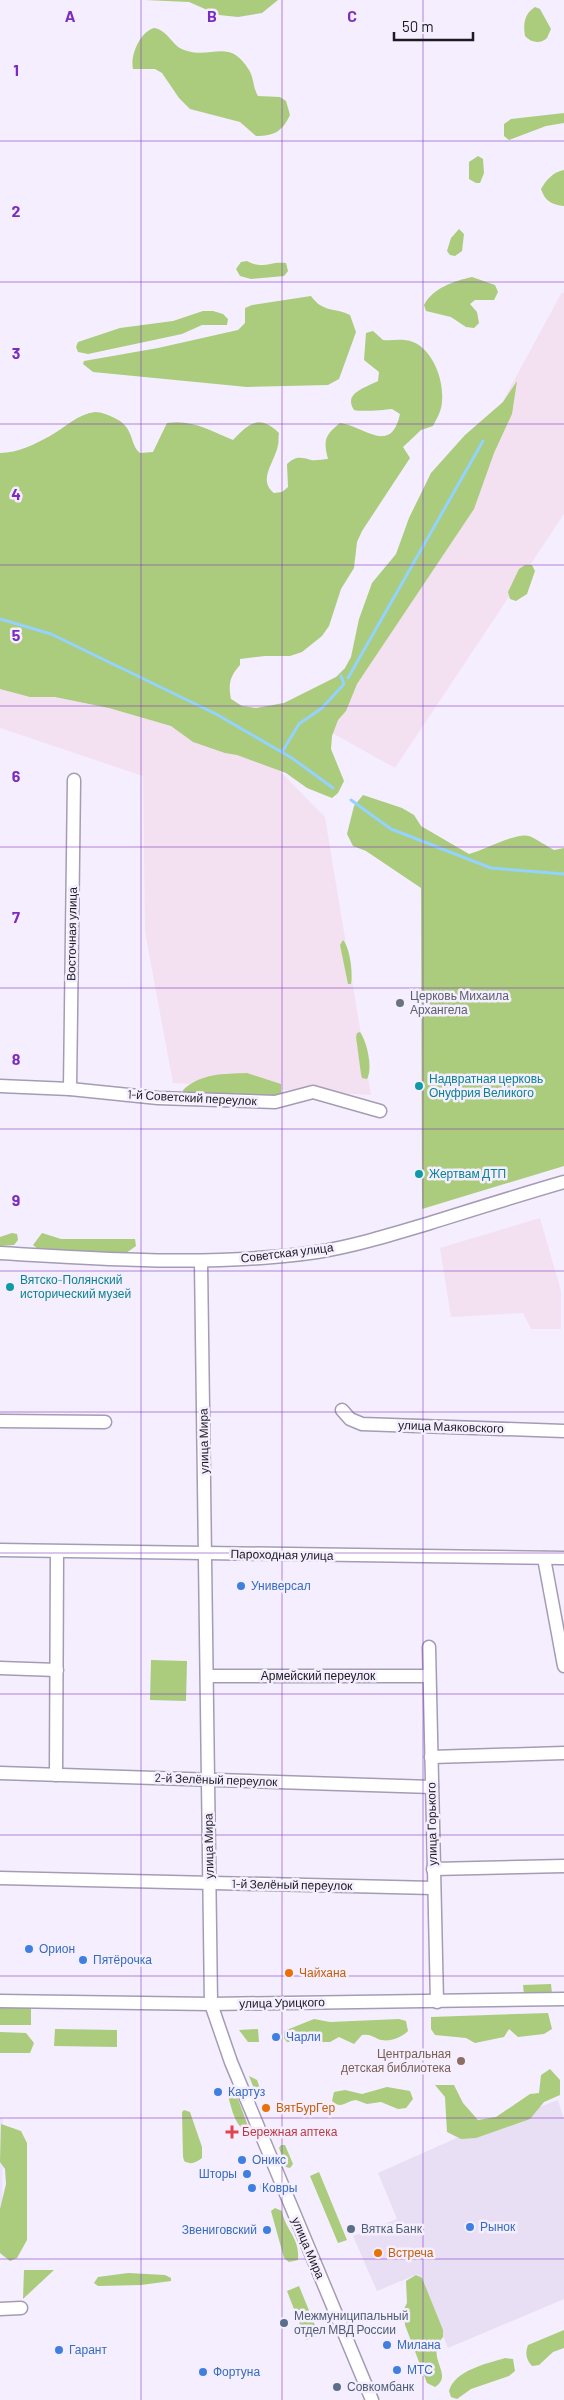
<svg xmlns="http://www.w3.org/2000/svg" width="564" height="2400" font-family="Barlow,sans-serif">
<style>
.commercial{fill:#e8dff4}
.industrial{fill:#f3e1f2}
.built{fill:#ede3fe}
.green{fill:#abcb7d}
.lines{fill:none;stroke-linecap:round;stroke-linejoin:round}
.stream{stroke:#93d3fe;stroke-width:3}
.minor-casing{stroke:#a59cb4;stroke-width:15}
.minor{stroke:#fff;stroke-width:12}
.grid{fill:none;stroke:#7b2cbf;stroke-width:1;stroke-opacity:0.55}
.worship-dot{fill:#6b7280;stroke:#f4eefe;stroke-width:2}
.culture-dot{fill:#0f9aa8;stroke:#f4eefe;stroke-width:2}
.shop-dot{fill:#3f7fe0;stroke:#f4eefe;stroke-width:2}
.food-dot{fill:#e8710a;stroke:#f4eefe;stroke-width:2}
.education-dot{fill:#8d6e63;stroke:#f4eefe;stroke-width:2}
.health-dot{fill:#e0444e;stroke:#f4eefe;stroke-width:2}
.service-dot{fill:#5c6f8a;stroke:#f4eefe;stroke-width:2}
.labels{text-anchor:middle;stroke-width:5;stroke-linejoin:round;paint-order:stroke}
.street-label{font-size:12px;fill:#1d1a23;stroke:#f4eefe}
.worship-label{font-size:12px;fill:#5b616d;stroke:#f4eefe;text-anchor:start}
.culture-label{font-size:12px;fill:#0d838f;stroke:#f4eefe;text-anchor:start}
.shop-label{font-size:12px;fill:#366cbe;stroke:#f4eefe;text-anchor:start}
.food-label{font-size:12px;fill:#c56008;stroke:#f4eefe;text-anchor:start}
.education-label{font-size:12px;fill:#785e54;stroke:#f4eefe;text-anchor:end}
.health-label{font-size:12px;fill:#be3a42;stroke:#f4eefe;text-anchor:start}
.service-label{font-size:12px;fill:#4e5e75;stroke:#f4eefe;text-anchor:start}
.grid-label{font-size:16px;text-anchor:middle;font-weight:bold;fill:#7b2cbf;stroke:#f4eefe;stroke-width:5;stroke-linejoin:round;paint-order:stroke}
</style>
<rect width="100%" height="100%" fill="#f4eefe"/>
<polygon class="commercial" points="558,2100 564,2120 564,2299 448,2348 418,2274 377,2291 353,2236 397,2219 378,2173 459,2137"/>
<g class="industrial">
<polygon points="562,292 564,293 564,514 395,768 325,729"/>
<polygon points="0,669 260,751 325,817 371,1095 173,1083 145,932 143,776 0,728"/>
<polygon points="540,1218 561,1291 561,1329 531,1329 523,1313 451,1317 440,1248"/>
</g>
<polygon class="built" points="0,2118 3,2118 2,2236 0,2236"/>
<g class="green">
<polygon points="145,0 278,0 262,13 238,17 219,15 189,2"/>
<path d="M535 7 540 9 551 29 547 38C541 44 531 43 525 36 523 24 524 14 535 7Z"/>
<path d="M154 28C168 30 172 46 184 50 212 60 229 37 249 70 254 78 253 88 258 96L280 97 286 101 290 115C282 132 274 136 256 136L240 122 190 109 179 98 162 73 155 69H133C130 55 140 32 154 28Z"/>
<polygon points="564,113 564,123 546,126 509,140 504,136 504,124 511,119"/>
<polygon points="478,156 483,159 484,173 480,183 476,183 469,179 469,162"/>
<path d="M564 170V206H563C551 204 545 201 541 189 546 180 553 172 564 170Z"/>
<polygon points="459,229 464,234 462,251 455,256 450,255 447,251 451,238"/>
<path d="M247 261C264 270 269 261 286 263L288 271 284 276 251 279 240 276 236 269 241 262Z"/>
<path d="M472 277 495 285 498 292 494 300H475L470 304 477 312 479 323 474 328 466 327 451 317 426 311 424 305C433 288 454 281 472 277Z"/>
<path d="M311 296C323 313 334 307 350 315L356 332 339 379 328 385 247 387 93 372 83 364 84 361 158 348 238 330 245 323V308L252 305Z"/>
<polygon points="203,311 213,311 223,314 228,319 227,325 202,325 182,334 88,354 78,352 76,347 78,342 120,328 173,321"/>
<path d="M373 331 383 340C394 341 402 338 413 342 433 350 444 380 442 401 442 410 437 418 433 426L421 430 403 447 410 458 362 531 357 542 354 568 341 589 329 626 322 636 302 652 290 656H265L240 659V665C230 676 228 684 231 699L242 706 256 708 284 703 336 677 345 668 351 657 359 619 372 583 396 554 409 518 431 473 465 435 503 402 517 381 512 414 494 453 474 509 357 684 346 711 338 720 332 736 331 749 344 781 338 793 332 798 307 788 286 773 237 755 225 753 193 742 171 726 109 708 55 697H30L0 689V453C18 453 35 444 50 436 64 428 78 414 95 412 102 412 114 417 120 421 134 431 130 445 140 453L153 452 167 423C192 419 211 431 233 440 249 423 259 414 279 433 278 437 279 442 278 445 275 462 257 480 274 493L282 492 288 487 287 464C296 456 300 457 311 460 316 461 323 459 328 459 323 440 325 435 340 423 364 426 391 456 400 414L392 409C383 410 362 412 354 410 343 393 365 388 378 381L379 372 364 360 366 333Z"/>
<polygon points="525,565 532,565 535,571 527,594 516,601 510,599 508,592 519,569"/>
<path d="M363 795 402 808 414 815 421 826 469 854C484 850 517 832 529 836 537 839 546 846 554 850L564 848V1166L422 1209 421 888 366 851 353 846 347 834 354 806Z"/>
<path d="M343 940C350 948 353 973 351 984H348L340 945Z"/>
<path d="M360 1032C367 1042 373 1068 367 1079L362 1078 361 1074 356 1037 357 1033Z"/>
<path d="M247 1073 281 1084V1095L274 1098 184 1095 183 1090C201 1073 224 1074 247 1073Z"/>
<polygon points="12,1233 17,1234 18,1240 14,1245 0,1246 0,1237"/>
<polygon points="42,1233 61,1239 135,1239 136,1246 126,1253 38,1249 33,1245"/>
<polygon points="151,1660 187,1661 186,1701 150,1700"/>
<polygon points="551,1984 552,1994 524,1995 523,1985"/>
<rect x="0" y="2008" width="31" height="17"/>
<polygon points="548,2013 552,2029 544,2034 518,2037 509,2029 504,2037 475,2043 466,2038 435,2035 431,2029 431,2017"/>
<path d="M314 2019 330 2022 399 2019 406 2021 408 2031C401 2038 388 2043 378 2039 372 2036 369 2034 362 2035L354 2044 339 2037 330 2042H287L284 2038V2031Z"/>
<polygon points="55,2029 117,2030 117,2047 54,2046"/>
<polygon points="258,2029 259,2042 248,2042 239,2030"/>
<polygon points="0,2032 26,2033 34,2043 30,2053 0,2053"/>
<polygon points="550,2069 560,2080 560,2095 544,2102 530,2119 476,2138 461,2139 447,2132 445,2097 435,2085 454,2085 463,2103 478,2120 496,2117 530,2094 539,2093 541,2075"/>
<polygon points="249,2076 257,2080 262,2094 257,2096"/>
<path d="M387 2087 410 2091 413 2099 406 2108 398 2109 381 2102 367 2104 356 2100C346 2101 341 2110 332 2101L334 2092 345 2090 362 2094Z"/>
<path d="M231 2088 235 2091 248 2126 243 2129C233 2121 231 2105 227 2092Z"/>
<path d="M184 2110 190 2112 202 2147V2158C195 2163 191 2165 184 2161L183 2156 182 2112Z"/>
<polygon points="1,2124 21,2131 27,2143 27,2240 17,2258 10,2261 0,2253 0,2209 6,2184 5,2169 0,2162"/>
<polygon points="281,2145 285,2145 293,2164 290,2168 286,2167 279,2148"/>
<polygon points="319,2172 347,2240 338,2243 310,2176"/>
<circle cx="266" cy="2187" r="6"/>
<path d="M275 2208 282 2211C285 2230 300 2237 298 2260L289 2262 284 2258 271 2211Z"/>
<polygon points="24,2270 54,2270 23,2299"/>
<polygon points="128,2273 165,2275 171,2278 171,2281 141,2285 98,2286 94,2283 98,2277"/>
<path d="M416 2275 422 2278 443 2330V2337C424 2358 455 2374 435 2387L427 2383 405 2325 404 2309 407 2303 406 2281Z"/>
<polygon points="299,2286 319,2335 306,2340 287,2291"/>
<path d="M564 2330V2348L553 2352 539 2365 532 2366C526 2359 525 2353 528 2345Z"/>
<path d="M505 2358 513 2359 515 2371 509 2376 471 2389 457 2399 451 2397 449 2391C455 2370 486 2364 505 2358Z"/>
</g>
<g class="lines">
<g class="stream">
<polyline points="0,619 51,634 216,714 292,758 333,788"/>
<polyline points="348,678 483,441"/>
<polyline points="282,752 299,724 322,708 344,684 341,676"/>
<polyline points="351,800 391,829 491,868 564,874"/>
</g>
<defs>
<g id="minor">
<polyline points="0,1086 70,1089 158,1098 275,1102 313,1092 380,1111"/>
<polyline points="70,1089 74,780"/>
<path d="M0 1253C105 1259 212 1267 317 1252 355 1246 393 1234 430 1223 475 1209 519 1195 564 1182"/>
<polyline points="201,1261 211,2004 231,2062 372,2400"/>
<polyline points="342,1410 350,1419 362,1424 564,1431"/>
<polyline points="0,1421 105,1422"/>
<polyline points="0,1550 564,1558"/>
<polyline points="544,1558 564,1666"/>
<polyline points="429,1647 437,2002"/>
<polyline points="0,1668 57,1670"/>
<polyline points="207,1676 429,1676"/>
<polyline points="431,1757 564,1753"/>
<polyline points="0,1773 432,1787"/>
<polyline points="56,1775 57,1552"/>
<polyline points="433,1869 564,1866"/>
<polyline points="0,1878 434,1888"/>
<polyline points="0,2001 211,2004 564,1999"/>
<polyline points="0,2309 21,2308"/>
</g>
</defs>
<use href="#minor" class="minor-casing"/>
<use href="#minor" class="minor"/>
</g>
<path class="grid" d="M141 0V2400M282 0V2400M423 0V2400M0 141H564M0 282H564M0 424H564M0 565H564M0 706H564M0 847H564M0 988H564M0 1129H564M0 1271H564M0 1412H564M0 1553H564M0 1694H564M0 1835H564M0 1976H564M0 2118H564M0 2259H564"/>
<circle class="worship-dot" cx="400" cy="1003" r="5"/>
<g class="culture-dot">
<circle cx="419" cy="1086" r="5"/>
<circle cx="419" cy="1174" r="5"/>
<circle cx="10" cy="1287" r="5"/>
</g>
<g class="shop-dot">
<circle cx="241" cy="1586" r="5"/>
<circle cx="29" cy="1949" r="5"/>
<circle cx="83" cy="1960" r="5"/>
<circle cx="276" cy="2037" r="5"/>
<circle cx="218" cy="2092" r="5"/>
<circle cx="242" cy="2160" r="5"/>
<circle cx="247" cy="2174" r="5"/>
<circle cx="252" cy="2188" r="5"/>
<circle cx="470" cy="2227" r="5"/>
<circle cx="267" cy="2230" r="5"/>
<circle cx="387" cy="2345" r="5"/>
<circle cx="59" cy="2350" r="5"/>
<circle cx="397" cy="2370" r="5"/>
<circle cx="203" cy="2372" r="5"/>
</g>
<g class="food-dot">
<circle cx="289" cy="1973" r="5"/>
<circle cx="266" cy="2108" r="5"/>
<circle cx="378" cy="2253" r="5"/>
</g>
<circle class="education-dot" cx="461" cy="2061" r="5"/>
<path class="health-dot" d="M229.5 2124.5h5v5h5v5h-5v5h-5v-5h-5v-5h5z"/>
<g class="service-dot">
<circle cx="351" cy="2229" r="5"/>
<circle cx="284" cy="2323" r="5"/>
<circle cx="337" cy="2387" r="5"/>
</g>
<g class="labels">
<g class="street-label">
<text transform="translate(72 934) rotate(-89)" y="4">Восточная улица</text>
<text transform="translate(192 1098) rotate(3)" y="4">1-й Советский переулок</text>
<text transform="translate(287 1253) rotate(-7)" y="4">Советская улица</text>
<text transform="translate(451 1427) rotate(2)" y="4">улица Маяковского</text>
<text transform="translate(204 1441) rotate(-91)" y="4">улица Мира</text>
<text transform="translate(282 1555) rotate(1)" y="4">Пароходная улица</text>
<text x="318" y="1680">Армейский переулок</text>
<text transform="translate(216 1780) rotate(2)" y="4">2-й Зелёный переулок</text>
<text transform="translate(432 1824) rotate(-91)" y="4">улица Горького</text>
<text transform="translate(209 1846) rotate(-91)" y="4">улица Мира</text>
<text transform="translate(292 1885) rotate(1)" y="4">1-й Зелёный переулок</text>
<text transform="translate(282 2003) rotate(-1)" y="4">улица Урицкого</text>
<text transform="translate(308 2248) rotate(67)" y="4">улица Мира</text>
</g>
<g class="worship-label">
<text x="410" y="1000">Церковь Михаила<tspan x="410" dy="14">Архангела</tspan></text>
</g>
<g class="culture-label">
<text x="429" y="1083">Надвратная церковь<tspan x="429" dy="14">Онуфрия Великого</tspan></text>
<text x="429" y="1178">Жертвам ДТП</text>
<text x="20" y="1284">Вятско-Полянский<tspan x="20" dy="14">исторический музей</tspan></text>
</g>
<g class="shop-label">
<text x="251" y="1590">Универсал</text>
<text x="39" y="1953">Орион</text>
<text x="93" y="1964">Пятёрочка</text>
<text x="286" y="2041">Чарли</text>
<text x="228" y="2096">Картуз</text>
<text x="252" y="2164">Оникс</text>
<text x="237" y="2178" text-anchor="end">Шторы</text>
<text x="262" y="2192">Ковры</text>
<text x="480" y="2231">Рынок</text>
<text x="257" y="2234" text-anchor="end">Звениговский</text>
<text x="397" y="2349">Милана</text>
<text x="69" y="2354">Гарант</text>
<text x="407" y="2374">МТС</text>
<text x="213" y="2376">Фортуна</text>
</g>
<g class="food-label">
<text x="299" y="1977">Чайхана</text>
<text x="276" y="2112">ВятБурГер</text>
<text x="388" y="2257">Встреча</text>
</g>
<g class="education-label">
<text x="451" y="2058">Центральная<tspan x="451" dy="14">детская библиотека</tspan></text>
</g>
<g class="health-label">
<text x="242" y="2136">Бережная аптека</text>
</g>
<g class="service-label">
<text x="361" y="2233">Вятка Банк</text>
<text x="294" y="2320">Межмуниципальный<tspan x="294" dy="14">отдел МВД России</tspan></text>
<text x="347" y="2391">Совкомбанк</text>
</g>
</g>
<g class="grid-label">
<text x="70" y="22">A</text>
<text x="212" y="22">B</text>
<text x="352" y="22">C</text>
<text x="16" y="76">1</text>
<text x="16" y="217">2</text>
<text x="16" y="359">3</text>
<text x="16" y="500">4</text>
<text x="16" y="641">5</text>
<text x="16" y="782">6</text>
<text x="16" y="923">7</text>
<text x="16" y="1065">8</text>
<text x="16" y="1206">9</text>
</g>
<path d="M394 32v8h79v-8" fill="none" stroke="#1d1a23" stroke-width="2.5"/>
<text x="402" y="32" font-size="15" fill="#1d1a23" stroke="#f4eefe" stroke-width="4" paint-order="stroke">50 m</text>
</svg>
